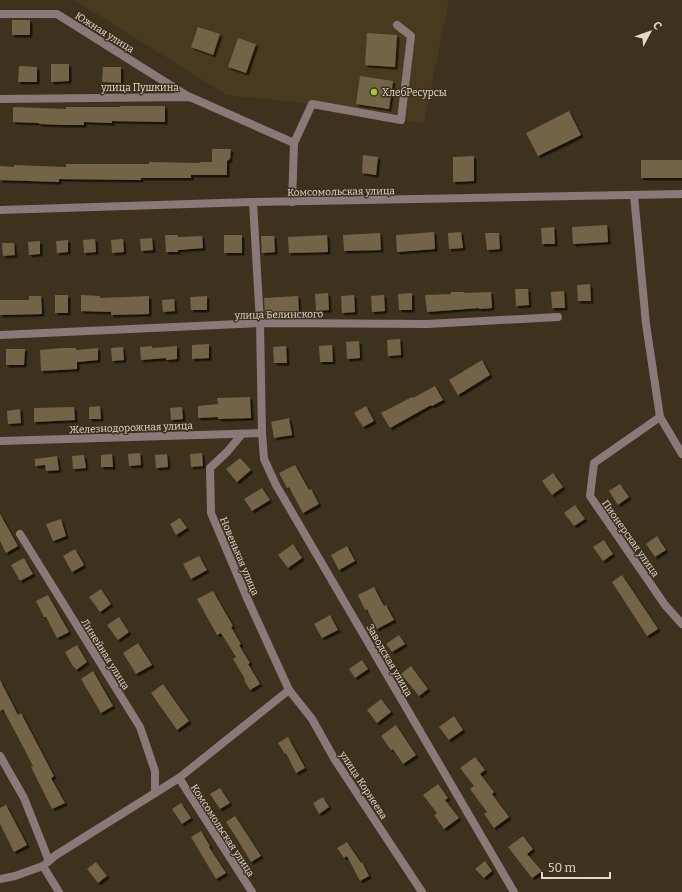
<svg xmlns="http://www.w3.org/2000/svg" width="682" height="892" font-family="Bitter,serif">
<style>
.built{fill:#483a1e}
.building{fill:#736346;filter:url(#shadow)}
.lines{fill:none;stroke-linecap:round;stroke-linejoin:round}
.minor{stroke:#8a7978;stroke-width:8}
.tertiary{stroke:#8a7978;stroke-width:8}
.poi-dot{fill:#9eca2f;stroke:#3d321d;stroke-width:1.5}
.labels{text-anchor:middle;stroke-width:3;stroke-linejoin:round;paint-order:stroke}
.street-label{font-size:10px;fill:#e0d9cd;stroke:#3d321d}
.poi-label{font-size:10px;fill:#e0d9cd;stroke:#3d321d;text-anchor:start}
</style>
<defs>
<filter id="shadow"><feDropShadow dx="2.5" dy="2.5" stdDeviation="0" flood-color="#0009"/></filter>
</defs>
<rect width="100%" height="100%" fill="#3d321d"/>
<polygon class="built" points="74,0 449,0 424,124 312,104 227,95"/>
<g class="building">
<rect x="12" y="20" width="18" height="15"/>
<polygon points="198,27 220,34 213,55 191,47"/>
<polygon points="367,33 397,35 395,67 365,65"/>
<polygon points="238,38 256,44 246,73 228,67"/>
<polygon points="51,64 69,64 69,81 51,82"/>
<polygon points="19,66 37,67 37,82 18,82"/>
<polygon points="103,67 121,67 121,83 102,82"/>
<polygon points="360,76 393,81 389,109 356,104"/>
<polygon points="120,106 165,106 165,122 112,121 112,123 84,122 84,125 66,125 39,124 39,123 13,122 13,107 66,109 66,107 120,107"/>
<polygon points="569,111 581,135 538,156 526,133"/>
<polygon points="212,149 231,149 230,159 227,161 227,175 191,175 191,178 141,178 141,180 59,179 59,182 0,180 0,166 14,167 14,165 66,167 66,164 149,164 149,162 200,163 200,162 212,162"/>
<polygon points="363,155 378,157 376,175 362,173"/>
<polygon points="474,156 474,181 453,182 453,157"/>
<rect x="641" y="160" width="41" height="18"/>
<polygon points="607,225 608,242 573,244 572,227"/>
<polygon points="554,227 555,244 542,244 541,228"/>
<polygon points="434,232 435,249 397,252 396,235"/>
<polygon points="461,232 463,248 449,249 448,233"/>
<polygon points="380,233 381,250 344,251 343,235"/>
<polygon points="485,233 499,233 500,249 487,250"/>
<polygon points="165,235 178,235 178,237 202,236 203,248 178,250 178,252 166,252"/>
<rect x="224" y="235" width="18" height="18"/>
<polygon points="327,235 328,252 289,253 288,237"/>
<polygon points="261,236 274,236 275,252 262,253"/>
<polygon points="152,238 153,250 141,251 140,239"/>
<polygon points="95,239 96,252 84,253 83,240"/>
<polygon points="123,239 124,252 112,253 111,240"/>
<polygon points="68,240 68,252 57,253 56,241"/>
<polygon points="40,241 40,254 29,255 28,242"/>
<polygon points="2,243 14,243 15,255 3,256"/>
<polygon points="590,284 591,301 578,301 577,285"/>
<polygon points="515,289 528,289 529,305 516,306"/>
<polygon points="564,291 565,308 552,308 551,292"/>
<polygon points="451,292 464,292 464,293 491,292 492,308 479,309 479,308 427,312 425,295 451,294"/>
<polygon points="328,293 329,310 316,311 315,294"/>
<polygon points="412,293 412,310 399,310 398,294"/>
<rect x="55" y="295" width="13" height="18"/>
<polygon points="81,295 100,296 100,298 149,296 149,314 111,315 111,312 81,311"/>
<polygon points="354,295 355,312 342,313 341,296"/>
<polygon points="384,295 385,311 372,312 371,296"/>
<polygon points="29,296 41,296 42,314 0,315 0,300 29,300"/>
<polygon points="207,296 207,310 191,310 190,297"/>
<polygon points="298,296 299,312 265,315 264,298"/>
<polygon points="174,299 175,311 163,312 162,300"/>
<polygon points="400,339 401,355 388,356 387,340"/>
<polygon points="359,341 360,358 347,359 346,342"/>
<polygon points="209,344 209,358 192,359 192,345"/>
<polygon points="332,345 333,362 320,362 319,346"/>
<polygon points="152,346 152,348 177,346 177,359 166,360 166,358 141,360 140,347"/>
<polygon points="286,346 287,363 274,363 273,347"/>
<polygon points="123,347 124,360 112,361 111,348"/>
<polygon points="62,348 76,348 76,350 98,348 98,360 77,362 77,369 41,371 40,350"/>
<polygon points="6,349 25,349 24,365 6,365"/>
<polygon points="482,360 490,375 458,395 449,380"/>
<polygon points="435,386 443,400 432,406 431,405 390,428 381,413 412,397 413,398"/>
<polygon points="250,397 251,418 218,419 218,417 198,418 198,406 218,404 217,398"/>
<polygon points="100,406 101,419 89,419 89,407"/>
<polygon points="366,406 374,421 363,427 354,413"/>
<polygon points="74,407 75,420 34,422 34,408"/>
<polygon points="182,407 183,419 171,420 170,408"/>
<polygon points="20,409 21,423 8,424 7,411"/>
<polygon points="289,418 292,435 274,438 271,422"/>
<polygon points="140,453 141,465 129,466 128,454"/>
<polygon points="202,453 203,466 191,467 190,454"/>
<polygon points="112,454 113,467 101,467 101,455"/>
<polygon points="167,454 168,467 156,468 155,455"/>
<polygon points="84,455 86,468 73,469 72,456"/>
<polygon points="57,456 59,470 46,471 45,465 35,466 35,459"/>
<polygon points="240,458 251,470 237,482 226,469"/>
<polygon points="295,465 309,490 311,489 319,504 303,513 289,487 287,488 279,473"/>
<polygon points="553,473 563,487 552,495 542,481"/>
<polygon points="620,484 629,497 618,505 609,491"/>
<polygon points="262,488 270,500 252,511 244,499"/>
<polygon points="575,505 585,519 574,526 564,513"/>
<polygon points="0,514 18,546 6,553 0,541"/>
<polygon points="180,518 187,528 176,535 170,524"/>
<polygon points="61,519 66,536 53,541 46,524"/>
<polygon points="657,536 666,550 655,557 646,544"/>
<polygon points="604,540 613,554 603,561 593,547"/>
<polygon points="293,544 302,558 288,568 278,555"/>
<polygon points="347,546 355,561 339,570 331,555"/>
<polygon points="75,549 84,565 72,572 63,556"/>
<polygon points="199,556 207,570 191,579 183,564"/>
<polygon points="24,558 33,574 20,581 11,565"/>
<polygon points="622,575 658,629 647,636 612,582"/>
<polygon points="374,587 384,606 386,605 394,620 377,629 367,609 365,610 358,595"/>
<polygon points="101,589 111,604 100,612 89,597"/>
<polygon points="213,591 233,626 231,627 241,644 239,645 250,663 248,664 260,684 250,690 244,680 245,679 233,659 236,657 221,633 217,635 197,599"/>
<polygon points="48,595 69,632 57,638 46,617 44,617 36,601"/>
<polygon points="330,615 338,630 322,638 314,624"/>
<polygon points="119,617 129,632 118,640 107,625"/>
<polygon points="399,635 405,644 392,652 386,644"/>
<polygon points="138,643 152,665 136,674 123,653"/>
<polygon points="77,645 87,662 76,670 75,667 74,668 65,652"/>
<polygon points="362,660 368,669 355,678 349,669"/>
<polygon points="411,666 428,689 419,696 401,674"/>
<polygon points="93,671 113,706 101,713 81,679"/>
<polygon points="0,680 18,715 21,713 54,776 51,778 65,803 52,809 31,767 33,766 20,741 3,709 0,711"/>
<polygon points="163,684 189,721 177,730 151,693"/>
<polygon points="381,699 391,712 377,723 367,710"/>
<polygon points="454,716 463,730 449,740 439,727"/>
<polygon points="396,725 416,755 403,764 393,749 391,750 381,736"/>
<polygon points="288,737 305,768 296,773 286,753 285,754 278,743"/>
<polygon points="475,757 485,770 480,774 494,792 492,794 509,817 494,828 484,814 487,812 470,789 474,786 460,768"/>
<polygon points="438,784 448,798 445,800 459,818 444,829 434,815 437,813 423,795"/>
<polygon points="220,788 230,803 220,809 210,794"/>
<polygon points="323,797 329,807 319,814 313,803"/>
<polygon points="181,803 191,818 182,824 172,809"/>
<polygon points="6,805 27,845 14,852 0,824 0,808"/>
<polygon points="235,816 261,856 251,862 236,837 226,822"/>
<polygon points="201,831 210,846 209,847 226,873 216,879 191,837"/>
<polygon points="523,836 533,849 527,854 542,871 532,878 508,847"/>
<polygon points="347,842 361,863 362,862 369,876 360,881 347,856 344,858 337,848"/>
<polygon points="485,861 492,871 484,878 475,869"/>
<polygon points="96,862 107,876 98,883 87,869"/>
</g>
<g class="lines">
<g class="minor">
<polyline points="0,14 57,14 189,97"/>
<polyline points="0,99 190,97 294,143"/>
<polyline points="634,195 646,324 660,417 682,454"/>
<polyline points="253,202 260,323 262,433 264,459 276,485 514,892"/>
<polyline points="292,202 294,143 312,104 401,120 411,36 397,25"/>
<polyline points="0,335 260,323 428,324 558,317"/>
<polyline points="660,417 594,463 590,496 665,605 682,624"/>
<polyline points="242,434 227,452 210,468 211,513 247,598 289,690 312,719 335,760 422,892"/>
<polyline points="0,441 262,433"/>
<polyline points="20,534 140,727 155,771 155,793"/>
<polyline points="0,756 24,798 49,861"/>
<polyline points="179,778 252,892"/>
<polyline points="43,866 59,892"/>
<polyline points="0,879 15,876 43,866 56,855 179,778 289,690"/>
</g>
<polyline class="tertiary" points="0,210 253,202 682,194"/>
</g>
<circle class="poi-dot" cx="374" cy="92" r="4"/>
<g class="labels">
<g class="street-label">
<text transform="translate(105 32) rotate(32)" y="4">Южная улица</text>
<text x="140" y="91">улица Пушкина</text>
<text transform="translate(341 191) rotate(-1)" y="4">Комсомольская улица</text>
<text transform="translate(279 314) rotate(-1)" y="4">улица Белинского</text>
<text transform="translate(131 427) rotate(-2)" y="4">Железнодорожная улица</text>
<text transform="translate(631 538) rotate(55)" y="4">Пионерская улица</text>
<text transform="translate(240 556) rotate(67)" y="4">Новенькая улица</text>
<text transform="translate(106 654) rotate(58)" y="4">Линейная улица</text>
<text transform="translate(390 660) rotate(60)" y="4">Заводская улица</text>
<text transform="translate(364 785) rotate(57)" y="4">улица Корнеева</text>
<text transform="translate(223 830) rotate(57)" y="4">Комсомольская улица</text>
</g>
<g class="poi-label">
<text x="382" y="96">ХлебРесурсы</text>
</g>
</g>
<g transform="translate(650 32) rotate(49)" stroke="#3d321d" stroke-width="3" paint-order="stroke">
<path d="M0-3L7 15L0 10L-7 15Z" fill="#e0d9cd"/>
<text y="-6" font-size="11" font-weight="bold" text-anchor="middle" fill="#e0d9cd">С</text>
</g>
<path d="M542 872v6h68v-6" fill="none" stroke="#e0d9cd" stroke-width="2"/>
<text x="548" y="872" font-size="12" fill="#e0d9cd" stroke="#3d321d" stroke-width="3" paint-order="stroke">50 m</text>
</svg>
